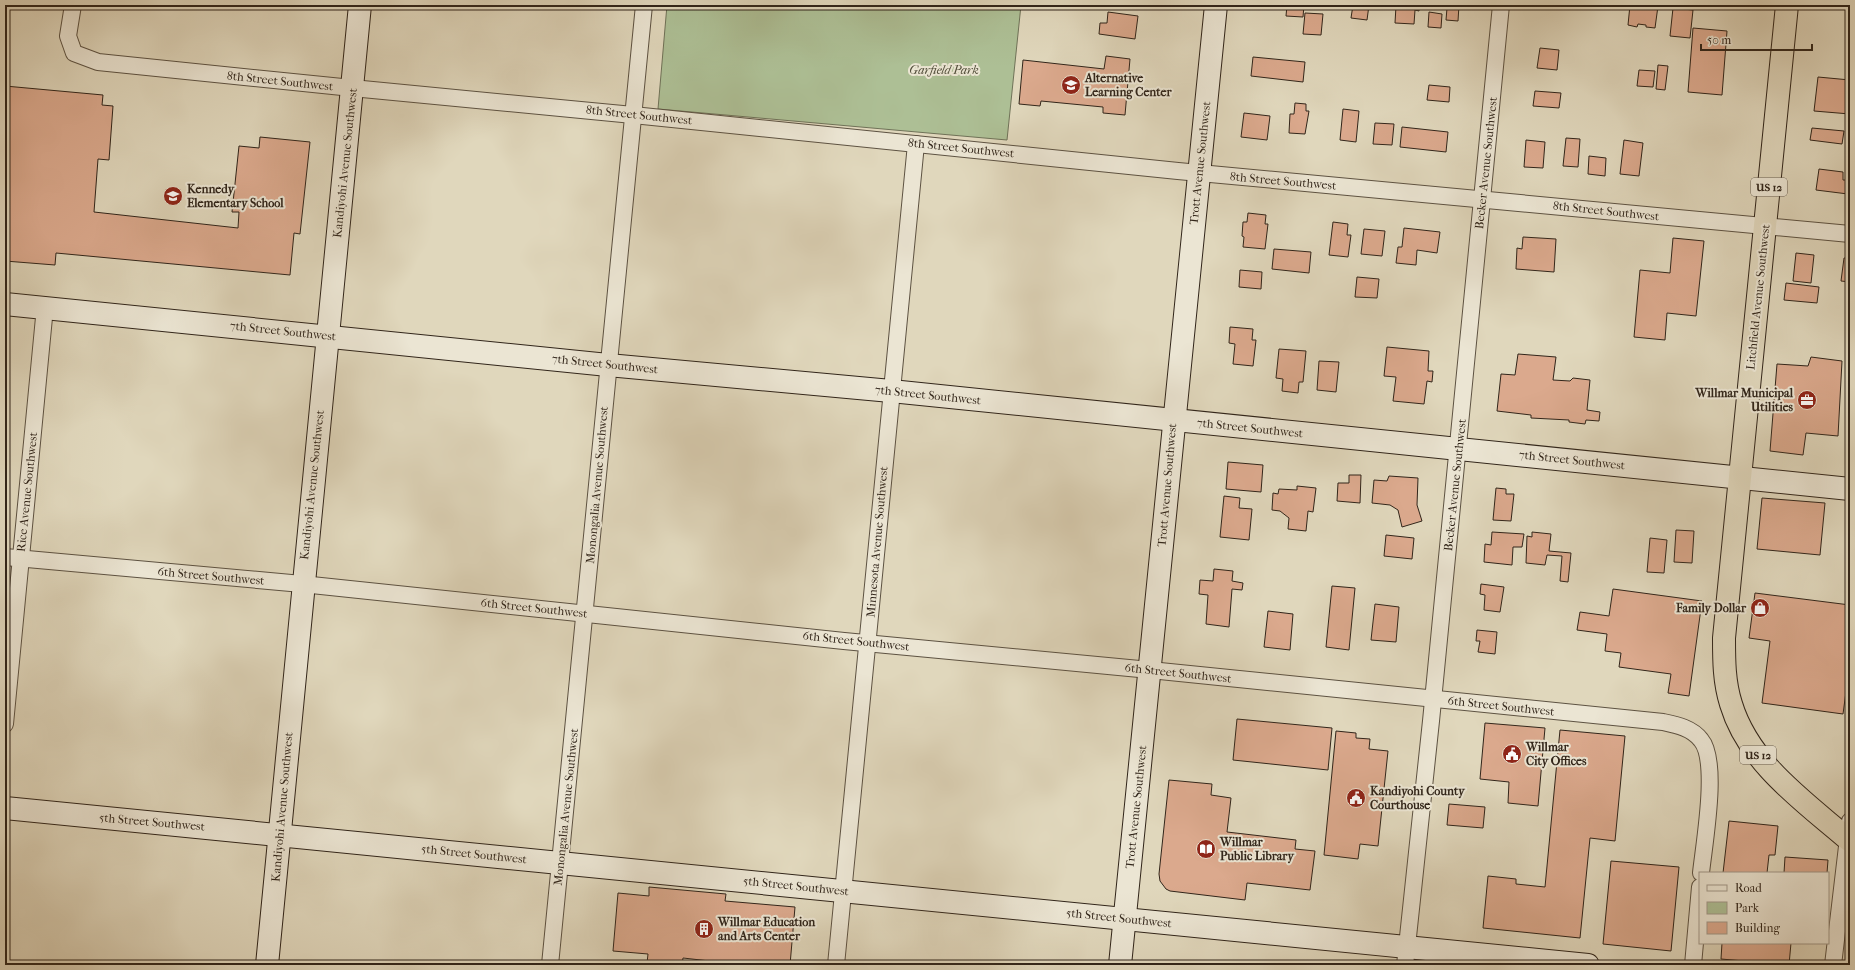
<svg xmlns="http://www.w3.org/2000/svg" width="1855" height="970" font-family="'IM FELL French Canon',serif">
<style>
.green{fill:#adbf95;stroke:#6f7258}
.building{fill:#dba98d;stroke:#31251a}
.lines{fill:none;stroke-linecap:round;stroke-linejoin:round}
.street-casing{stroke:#5d5242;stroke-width:18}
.secondary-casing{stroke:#31251a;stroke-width:24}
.highway-casing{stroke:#31251a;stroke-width:24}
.street{stroke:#ebe5d3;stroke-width:16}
.secondary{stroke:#ebe5d3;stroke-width:22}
.highway{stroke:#e0d7bc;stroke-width:22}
.labels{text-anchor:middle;stroke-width:4;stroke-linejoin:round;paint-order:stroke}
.shield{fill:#ebe5d3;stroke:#695f52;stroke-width:1}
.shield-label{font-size:11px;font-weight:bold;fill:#31251a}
.park-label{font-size:12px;font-style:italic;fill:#504c39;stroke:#ebe5d3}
.poi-label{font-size:12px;font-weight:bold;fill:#31251a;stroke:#ebe5d3;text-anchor:start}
.street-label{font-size:12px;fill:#31251a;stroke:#ebe5d3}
</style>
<rect width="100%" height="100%" fill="#e0d7bc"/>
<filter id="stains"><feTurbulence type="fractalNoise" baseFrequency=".005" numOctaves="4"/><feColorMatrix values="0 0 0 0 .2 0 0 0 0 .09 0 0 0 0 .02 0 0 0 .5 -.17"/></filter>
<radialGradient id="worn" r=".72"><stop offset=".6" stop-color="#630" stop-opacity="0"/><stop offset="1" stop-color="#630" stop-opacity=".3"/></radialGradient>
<polygon class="green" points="667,5 1021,5 1007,140 658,109"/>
<g class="building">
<polygon points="1287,5 1304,5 1303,17 1286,16"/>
<polygon points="1353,5 1369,5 1367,20 1351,18"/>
<polygon points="1390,5 1419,5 1419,11 1415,10 1414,24 1395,23 1396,6"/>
<polygon points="1441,5 1459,5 1458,21 1446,20 1447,8 1441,7"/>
<polygon points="1630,5 1658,6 1655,28 1646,27 1646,25 1638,24 1637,27 1628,25"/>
<polygon points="1673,8 1693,10 1690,38 1670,36"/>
<polygon points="1108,12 1138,16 1135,39 1099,34 1100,23 1107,23"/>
<polygon points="1429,12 1442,14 1441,28 1428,27"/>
<polygon points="1305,13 1323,14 1321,35 1303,34"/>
<polygon points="1693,28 1727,31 1722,95 1688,92"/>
<polygon points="1540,48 1559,50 1557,70 1537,68"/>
<polygon points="1106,56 1130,59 1125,115 1103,113 1103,107 1041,101 1040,106 1019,104 1023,60 1104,69"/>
<polygon points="1253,57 1305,62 1303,82 1251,76"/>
<polygon points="1658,65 1668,66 1665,90 1656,89"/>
<polygon points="1639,70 1655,71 1653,87 1637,86"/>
<polygon points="1818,77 1850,80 1850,114 1814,111"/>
<polygon points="1429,85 1450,87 1449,102 1427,100"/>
<polygon points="5,86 103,95 102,105 113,106 109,160 98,159 94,212 238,228 239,212 232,212 239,146 259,148 260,137 310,142 300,234 294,233 290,275 56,253 55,265 5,261"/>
<polygon points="1535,91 1561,93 1559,108 1533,106"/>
<polygon points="1295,103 1306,104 1306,111 1309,111 1305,134 1289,133 1290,114 1294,114"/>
<polygon points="1343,109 1359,111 1356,142 1340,140"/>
<polygon points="1244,113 1270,116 1267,140 1241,137"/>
<polygon points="1375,123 1394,124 1392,145 1373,144"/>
<polygon points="1402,127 1448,132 1446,152 1400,147"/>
<polygon points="1812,128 1844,131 1842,144 1810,140"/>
<polygon points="1566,138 1580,139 1578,167 1563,166"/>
<polygon points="1526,140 1545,142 1543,168 1524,167"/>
<polygon points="1624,140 1643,143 1639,176 1620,174"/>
<polygon points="1589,156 1606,158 1605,176 1588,174"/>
<polygon points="1819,169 1843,172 1843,180 1850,180 1848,194 1816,190"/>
<polygon points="1248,213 1266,215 1265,224 1268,224 1265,249 1243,247 1244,237 1242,236 1243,222 1247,222"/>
<polygon points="1333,222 1348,224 1347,235 1351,235 1348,257 1329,255"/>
<polygon points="1404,228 1440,232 1437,253 1417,250 1416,265 1396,263 1398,247 1402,247"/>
<polygon points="1364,229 1385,231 1382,256 1361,254"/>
<polygon points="1523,237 1556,239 1554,272 1516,269 1517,248 1522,249"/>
<polygon points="1673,238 1704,241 1696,316 1667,313 1665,340 1634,337 1640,270 1670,273"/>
<polygon points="1274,249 1311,252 1309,273 1272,269"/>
<polygon points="1796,253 1814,255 1811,283 1793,281"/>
<polygon points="1844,258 1850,258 1850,282 1841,281"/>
<polygon points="1240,270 1262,272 1261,289 1239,287"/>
<polygon points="1357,277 1379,279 1377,298 1355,297"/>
<polygon points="1786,283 1819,287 1817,303 1784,300"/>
<polygon points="1230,327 1253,329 1252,340 1256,340 1253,366 1233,364 1235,344 1229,343"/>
<polygon points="1387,347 1429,351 1428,371 1433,371 1432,382 1427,381 1424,404 1393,401 1396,377 1384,376"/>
<polygon points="1279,349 1306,351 1303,382 1299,382 1298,393 1282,391 1283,379 1276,378"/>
<polygon points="1518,354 1556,357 1553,380 1570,381 1573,378 1590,380 1587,410 1600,412 1599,421 1586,420 1585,424 1569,422 1569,420 1531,418 1531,415 1497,411 1501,374 1515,375"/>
<polygon points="1811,357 1842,361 1838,436 1806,433 1803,455 1770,451 1777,364 1808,366"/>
<polygon points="1319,361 1339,362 1336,392 1317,390"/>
<polygon points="1228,462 1263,465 1261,492 1226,489"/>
<polygon points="1349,475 1361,475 1360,503 1337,501 1338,483 1349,483"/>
<polygon points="1389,476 1418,478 1417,505 1422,521 1402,527 1398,510 1390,505 1372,503 1374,480 1387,481"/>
<polygon points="1297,486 1316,488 1313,512 1308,511 1306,531 1288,529 1289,518 1280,511 1272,510 1273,493 1278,494 1279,489 1297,490"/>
<polygon points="1496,488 1506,489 1506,494 1514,494 1511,521 1493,520"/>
<polygon points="1224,496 1240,498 1239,508 1252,509 1249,540 1220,537"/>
<polygon points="1762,498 1825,503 1820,555 1757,549"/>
<polygon points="1676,530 1694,531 1692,563 1674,562"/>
<polygon points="1492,532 1524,534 1522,547 1513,547 1512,565 1484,562 1485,544 1491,545"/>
<polygon points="1532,532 1551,534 1549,551 1571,553 1568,582 1560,581 1562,556 1547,555 1545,565 1526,563 1527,536 1532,537"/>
<polygon points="1386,535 1414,538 1412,559 1384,556"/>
<polygon points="1650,538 1667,540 1664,573 1647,572"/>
<polygon points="1214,569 1233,571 1232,581 1243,583 1242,590 1232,589 1229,627 1206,624 1208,595 1199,594 1200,580 1213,581"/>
<polygon points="1481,584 1504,587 1500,612 1484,610 1485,595 1480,594"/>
<polygon points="1332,586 1355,588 1349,650 1326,647"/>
<polygon points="1613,589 1702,601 1689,696 1668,693 1671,674 1619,667 1621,653 1605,651 1607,634 1577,630 1580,612 1609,616"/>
<polygon points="1755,593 1850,605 1850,662 1843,714 1762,703 1770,641 1749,638"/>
<polygon points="1375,604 1399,607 1396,642 1371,640"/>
<polygon points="1268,611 1293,614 1290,650 1264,647"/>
<polygon points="1477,630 1497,632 1495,654 1478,652 1480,641 1476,641"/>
<polygon points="1237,719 1332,728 1328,770 1233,760"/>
<polygon points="1485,723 1545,728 1538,806 1508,803 1509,782 1480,779"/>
<polygon points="1560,730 1625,736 1615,841 1590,838 1580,938 1483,928 1488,876 1516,879 1516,884 1545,887"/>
<polygon points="1336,731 1356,733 1356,738 1370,739 1369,749 1388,751 1378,846 1360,844 1358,859 1324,855"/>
<polygon points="1169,780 1212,784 1211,795 1231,798 1227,832 1296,840 1295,849 1315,851 1310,890 1247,883 1245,900 1170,891 1166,889 1160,881 1159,874"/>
<polygon points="1449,804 1485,807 1483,828 1447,825"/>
<polygon points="1729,821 1778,826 1775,855 1769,855 1767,873 1723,873"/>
<polygon points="1785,857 1828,860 1827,873 1784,873"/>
<polygon points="1611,861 1679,867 1671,951 1603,944"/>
<polygon points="649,887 726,894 725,901 795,907 790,965 745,965 683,958 682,965 669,965 647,963 648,954 613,951 618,893 649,896"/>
<polygon points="1722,943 1791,943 1789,965 1721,959"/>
<polygon points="1351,962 1376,965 1350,965"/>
</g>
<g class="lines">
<defs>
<g id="street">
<polyline points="73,5 68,36 74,53 98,62 352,88 633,115 1178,171 1850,234"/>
<path d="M5 557 302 584 844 641 1150 670 1663 722C1677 725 1692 728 1701 740 1719 761 1704 844 1701 873"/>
<polyline points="5,724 45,307"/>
<polyline points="550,965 644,5"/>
<polyline points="836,965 916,144"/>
<polyline points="1405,965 1431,721 1501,5"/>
<polyline points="1693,965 1700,887"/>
<polyline points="1833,965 1850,821"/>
</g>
<g id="secondary">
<polyline points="5,304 608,365 891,391 1850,489"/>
<polyline points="5,808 1588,965"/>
<polyline points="267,965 360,5"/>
<polyline points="1120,965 1216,5"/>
</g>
<path id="highway" d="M1787 5 1724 638C1724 660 1724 682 1731 704 1749 764 1805 802 1850 841"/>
</defs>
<use href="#street" class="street-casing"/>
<use href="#secondary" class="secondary-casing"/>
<use href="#highway" class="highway-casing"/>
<use href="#street" class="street"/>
<use href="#secondary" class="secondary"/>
<use href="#highway" class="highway"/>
</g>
<defs>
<symbol id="school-disc" viewBox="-11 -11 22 22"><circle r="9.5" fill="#8f2418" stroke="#ebe5d3"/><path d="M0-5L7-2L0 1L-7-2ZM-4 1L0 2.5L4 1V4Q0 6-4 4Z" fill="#fff"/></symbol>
<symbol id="office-disc" viewBox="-11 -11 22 22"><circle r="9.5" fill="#8f2418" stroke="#ebe5d3"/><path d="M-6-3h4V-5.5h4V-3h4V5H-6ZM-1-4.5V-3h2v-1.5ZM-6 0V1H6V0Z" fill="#fff"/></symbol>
<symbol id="shop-disc" viewBox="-11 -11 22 22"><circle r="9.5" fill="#8f2418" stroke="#ebe5d3"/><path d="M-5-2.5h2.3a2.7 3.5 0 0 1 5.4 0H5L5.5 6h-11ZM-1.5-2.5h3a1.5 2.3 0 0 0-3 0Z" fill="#fff"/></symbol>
<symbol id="civic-disc" viewBox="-11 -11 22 22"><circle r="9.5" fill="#8f2418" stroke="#ebe5d3"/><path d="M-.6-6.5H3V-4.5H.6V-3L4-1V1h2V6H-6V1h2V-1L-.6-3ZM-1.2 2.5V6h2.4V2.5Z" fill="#fff"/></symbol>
<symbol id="library-disc" viewBox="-11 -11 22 22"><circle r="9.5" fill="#8f2418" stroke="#ebe5d3"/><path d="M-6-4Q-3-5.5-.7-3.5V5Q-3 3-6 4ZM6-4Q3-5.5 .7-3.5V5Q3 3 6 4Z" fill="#fff"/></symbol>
<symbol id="building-disc" viewBox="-11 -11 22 22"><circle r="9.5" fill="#8f2418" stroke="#ebe5d3"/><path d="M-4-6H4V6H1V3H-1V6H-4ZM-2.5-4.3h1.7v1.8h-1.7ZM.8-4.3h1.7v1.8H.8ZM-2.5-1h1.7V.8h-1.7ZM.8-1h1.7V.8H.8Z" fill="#fff"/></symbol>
</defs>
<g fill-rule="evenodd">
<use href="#school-disc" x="1060" y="74" width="22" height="22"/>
<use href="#school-disc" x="162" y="185" width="22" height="22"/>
<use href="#office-disc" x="1796" y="389" width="22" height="22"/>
<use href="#shop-disc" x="1749" y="597" width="22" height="22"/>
<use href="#civic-disc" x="1501" y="743" width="22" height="22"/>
<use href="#civic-disc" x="1345" y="787" width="22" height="22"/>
<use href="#library-disc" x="1195" y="838" width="22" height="22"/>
<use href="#building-disc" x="693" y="918" width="22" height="22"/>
</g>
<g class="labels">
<g class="shield">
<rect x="1751" y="178" width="36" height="18" rx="3"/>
<rect x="1740" y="746" width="36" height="18" rx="3"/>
</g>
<g class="shield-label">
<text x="1769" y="191">US 12</text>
<text x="1758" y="759">US 12</text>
</g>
<g class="park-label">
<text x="944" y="74">Garfield Park</text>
</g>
<g class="poi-label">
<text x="1085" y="82">Alternative<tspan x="1085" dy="14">Learning Center</tspan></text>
<text x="187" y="193">Kennedy<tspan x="187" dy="14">Elementary School</tspan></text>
<text x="1793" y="397" text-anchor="end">Willmar Municipal<tspan x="1793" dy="14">Utilities</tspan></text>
<text x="1746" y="612" text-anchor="end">Family Dollar</text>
<text x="1526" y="751">Willmar<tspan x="1526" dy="14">City Offices</tspan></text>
<text x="1370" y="795">Kandiyohi County<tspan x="1370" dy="14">Courthouse</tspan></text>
<text x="1220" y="846">Willmar<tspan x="1220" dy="14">Public Library</tspan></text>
<text x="718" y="926">Willmar Education<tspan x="718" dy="14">and Arts Center</tspan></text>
</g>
<g class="street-label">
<text transform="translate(280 81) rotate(6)" y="4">8th Street Southwest</text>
<text transform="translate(639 115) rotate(6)" y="4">8th Street Southwest</text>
<text transform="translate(961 148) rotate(6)" y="4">8th Street Southwest</text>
<text transform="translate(345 163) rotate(-84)" y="4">Kandiyohi Avenue Southwest</text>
<text transform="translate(1200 163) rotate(-84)" y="4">Trott Avenue Southwest</text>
<text transform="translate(1486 163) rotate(-84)" y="4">Becker Avenue Southwest</text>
<text transform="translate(1283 181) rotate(5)" y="4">8th Street Southwest</text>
<text transform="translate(1606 211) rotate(6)" y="4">8th Street Southwest</text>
<text transform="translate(1758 297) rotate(-84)" y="4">Litchfield Avenue Southwest</text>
<text transform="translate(283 331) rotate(6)" y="4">7th Street Southwest</text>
<text transform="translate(605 364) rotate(6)" y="4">7th Street Southwest</text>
<text transform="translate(928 395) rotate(6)" y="4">7th Street Southwest</text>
<text transform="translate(1250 428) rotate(6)" y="4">7th Street Southwest</text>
<text transform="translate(1572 460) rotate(6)" y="4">7th Street Southwest</text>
<text transform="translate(312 485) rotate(-84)" y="4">Kandiyohi Avenue Southwest</text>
<text transform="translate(597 485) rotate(-85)" y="4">Monongalia Avenue Southwest</text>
<text transform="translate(1167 485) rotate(-85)" y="4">Trott Avenue Southwest</text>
<text transform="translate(1455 485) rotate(-84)" y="4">Becker Avenue Southwest</text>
<text transform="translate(27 492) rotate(-84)" y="4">Rice Avenue Southwest</text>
<text transform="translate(877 542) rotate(-85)" y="4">Minnesota Avenue Southwest</text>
<text transform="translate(211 576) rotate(5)" y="4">6th Street Southwest</text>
<text transform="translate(534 608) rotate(6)" y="4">6th Street Southwest</text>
<text transform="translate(856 641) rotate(6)" y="4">6th Street Southwest</text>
<text transform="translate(1178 673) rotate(6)" y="4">6th Street Southwest</text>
<text transform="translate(1501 706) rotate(6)" y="4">6th Street Southwest</text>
<text transform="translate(282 807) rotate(-85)" y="4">Kandiyohi Avenue Southwest</text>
<text transform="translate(566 807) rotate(-84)" y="4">Monongalia Avenue Southwest</text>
<text transform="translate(1136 807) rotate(-84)" y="4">Trott Avenue Southwest</text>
<text transform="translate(152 822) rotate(5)" y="4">5th Street Southwest</text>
<text transform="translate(474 854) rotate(6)" y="4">5th Street Southwest</text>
<text transform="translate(796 886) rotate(6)" y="4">5th Street Southwest</text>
<text transform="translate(1119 918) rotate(6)" y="4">5th Street Southwest</text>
</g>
</g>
<rect width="1855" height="970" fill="none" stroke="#e0d7bc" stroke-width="20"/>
<rect x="6" y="6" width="1843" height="958" fill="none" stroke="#31251a" stroke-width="2"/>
<rect x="10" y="10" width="1835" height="950" fill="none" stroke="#31251a"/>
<rect x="1699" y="872" width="130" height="72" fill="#ebe5d3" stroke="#a19889"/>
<rect x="1707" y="885" width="20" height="6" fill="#ebe5d3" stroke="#a19889"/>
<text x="1735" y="892" font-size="12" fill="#31251a">Road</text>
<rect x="1707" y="902" width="20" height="12" fill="#adbf95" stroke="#a19889"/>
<text x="1735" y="912" font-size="12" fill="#31251a">Park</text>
<rect x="1707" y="922" width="20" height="12" fill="#dba98d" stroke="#a19889"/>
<text x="1735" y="932" font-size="12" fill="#31251a">Building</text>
<path d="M1701 44v6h111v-6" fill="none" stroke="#31251a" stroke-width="2"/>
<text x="1707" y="44" font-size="12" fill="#31251a" stroke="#ebe5d3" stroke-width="3" paint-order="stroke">50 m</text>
<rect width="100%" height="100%" filter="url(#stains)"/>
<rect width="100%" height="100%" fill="url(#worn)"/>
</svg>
